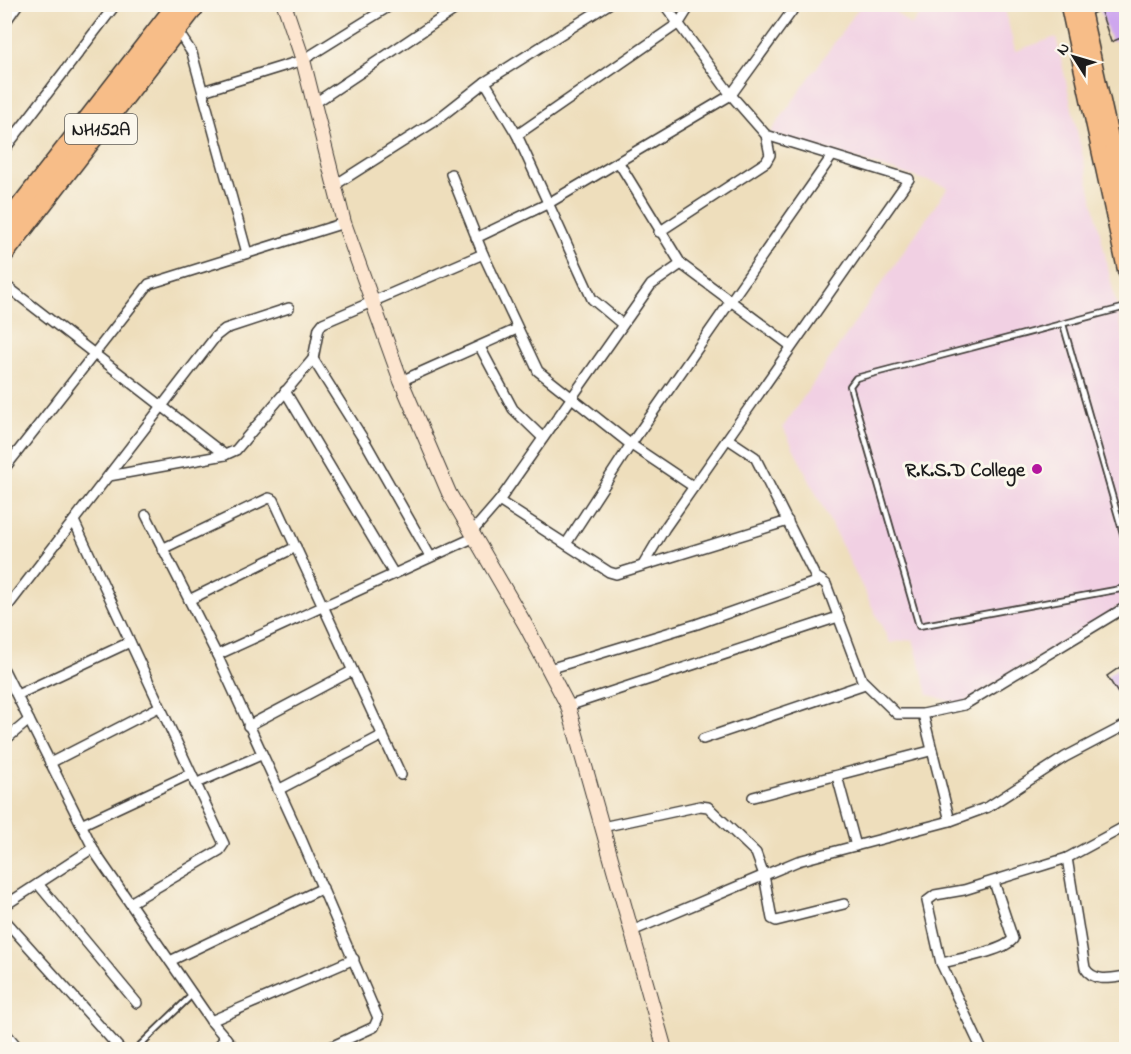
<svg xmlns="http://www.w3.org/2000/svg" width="1131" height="1054" font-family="'Indie Flower',sans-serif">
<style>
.built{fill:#f1d0e3}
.building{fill:#cea6ee}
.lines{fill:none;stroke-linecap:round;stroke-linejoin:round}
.lane-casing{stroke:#3c3934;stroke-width:8}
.street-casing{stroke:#3c3934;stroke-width:12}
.secondary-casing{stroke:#3c3934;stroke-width:16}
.primary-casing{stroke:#3c3934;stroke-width:18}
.highway-casing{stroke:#3c3934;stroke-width:21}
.lane{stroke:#fff;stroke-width:4.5}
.street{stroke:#fff;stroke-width:9}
.secondary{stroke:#fce5cf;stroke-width:14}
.primary{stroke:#f7bd88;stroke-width:15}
.highway{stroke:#f7bd88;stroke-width:18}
.poi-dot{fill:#b5179e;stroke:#fbf7ec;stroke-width:2}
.labels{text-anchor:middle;stroke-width:6;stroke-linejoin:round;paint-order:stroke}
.shield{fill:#fbf7ec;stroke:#5f5e5a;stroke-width:1.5}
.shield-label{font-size:18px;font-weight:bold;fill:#1c1c1c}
.poi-label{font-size:20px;font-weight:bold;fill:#1c1c1c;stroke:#fbf7ec;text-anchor:end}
</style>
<rect width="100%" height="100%" fill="#fbf7ec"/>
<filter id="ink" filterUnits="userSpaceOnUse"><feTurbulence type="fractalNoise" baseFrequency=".0167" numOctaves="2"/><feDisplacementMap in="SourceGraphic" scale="12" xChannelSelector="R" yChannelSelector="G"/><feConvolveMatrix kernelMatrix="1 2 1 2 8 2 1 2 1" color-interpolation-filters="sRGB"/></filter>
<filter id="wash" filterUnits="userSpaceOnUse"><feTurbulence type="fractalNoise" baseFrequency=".008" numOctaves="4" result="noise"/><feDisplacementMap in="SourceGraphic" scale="24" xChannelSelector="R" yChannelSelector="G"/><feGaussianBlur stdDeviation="1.35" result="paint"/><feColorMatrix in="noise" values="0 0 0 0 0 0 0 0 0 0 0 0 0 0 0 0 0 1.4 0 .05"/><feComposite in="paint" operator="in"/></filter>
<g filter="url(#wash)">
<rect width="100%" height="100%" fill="#eedebc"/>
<polygon class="built" points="861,5 888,5 911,26 928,5 1004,5 1015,51 1056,37 1126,348 1126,603 960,705 928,694 913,639 890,643 783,427 948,187 770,133"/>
<g id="blocks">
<g class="building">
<polygon points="1114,4 1126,4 1126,36 1111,42 1100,9"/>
<polygon points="1126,663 1126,706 1107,676"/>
</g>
</g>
</g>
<g filter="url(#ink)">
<use href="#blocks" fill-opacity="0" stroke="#3c3934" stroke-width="1.5"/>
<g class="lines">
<defs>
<g id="lane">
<polyline points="1126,307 856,378 850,386 919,626 1126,588"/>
<polyline points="1063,324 1126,544"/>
<polyline points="135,1050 193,994"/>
</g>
<g id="street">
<polyline points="1083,12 1100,4"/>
<polyline points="4,24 18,4"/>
<polyline points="177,30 192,53 247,253"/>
<polyline points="485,82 517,135 592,299 622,324"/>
<polyline points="203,91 303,60 393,4"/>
<polyline points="315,103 463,4"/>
<polyline points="517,135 679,23 691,4"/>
<polyline points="4,150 116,4"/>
<polyline points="619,163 681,264 791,346"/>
<polyline points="451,174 483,254 538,371 630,444 694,487"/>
<polyline points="335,185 434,122 485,82 609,4"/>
<polyline points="659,232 766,162 770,155 766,135 731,95 664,4"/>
<polyline points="476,238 549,203 731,95 797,4"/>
<polyline points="4,284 225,455"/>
<polyline points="480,347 513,409 543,438"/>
<polyline points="313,359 367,445 430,556"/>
<polyline points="401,381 517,329"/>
<polyline points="285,391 394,574"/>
<polyline points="728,439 755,457 815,576 826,584 862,680 897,714 923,714 964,705 1126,607"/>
<polyline points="4,469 149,284 344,223"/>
<polyline points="109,476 225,455 236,450 313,359 319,328 323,323 483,254"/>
<polyline points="499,501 609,572 616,574 788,521"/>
<polyline points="146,515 217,655 300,836 378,1018 374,1027 324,1050"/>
<polyline points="74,521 224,844 220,850 130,903"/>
<polyline points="472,532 499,501 651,285 681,264"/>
<polyline points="566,544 633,441 832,156"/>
<polyline points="162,549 269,498 274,500 401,775"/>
<polyline points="643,565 665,528 909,179 766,135"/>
<polyline points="189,600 296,547"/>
<polyline points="4,611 216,336 225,329 289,308"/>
<polyline points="217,655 475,537"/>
<polyline points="549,669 697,624 821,580"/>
<polyline points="4,670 96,854 211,1021 236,1050"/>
<polyline points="17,695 130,642"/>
<polyline points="568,706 838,617"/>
<polyline points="923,714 950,821"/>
<polyline points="248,726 352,671"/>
<polyline points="703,739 865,684"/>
<polyline points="4,741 29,720"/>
<polyline points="50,763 159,707"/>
<polyline points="837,776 856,846"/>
<polyline points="195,784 261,755"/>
<polyline points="278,790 383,735"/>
<polyline points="753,797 930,751"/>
<polyline points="81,825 190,774"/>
<polyline points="602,827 700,806 708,807 756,853 764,875 772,919 776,921 844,904"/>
<path d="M1067 858 1085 968C1094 983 1112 978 1126 976"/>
<polyline points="38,884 137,1003"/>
<polyline points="4,906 93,848"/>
<polyline points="4,919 121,1050"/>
<polyline points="632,931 798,861 950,821 988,807 1065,757 1126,725"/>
<polyline points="170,961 323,888"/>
<path d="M941 963C957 959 1003 952 1013 939L994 882"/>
<polyline points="211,1021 354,959"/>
<polyline points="4,1031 20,1050"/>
<polyline points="214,1050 226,1038"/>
<polyline points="982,1050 941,963 927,901 935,895 964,890 1067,858 1126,826"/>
</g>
<polyline id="secondary" points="284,4 303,60 344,223 401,381 449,493 526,626 568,706 665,1050"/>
<g id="primary">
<polyline points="1068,4 1126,272"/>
<polyline points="1081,4 1126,207"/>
</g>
<g id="highway">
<polyline points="4,227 177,4"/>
<polyline points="4,254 197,4"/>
</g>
</defs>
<use href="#lane" class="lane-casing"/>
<use href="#street" class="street-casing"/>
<use href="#secondary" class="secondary-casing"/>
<use href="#primary" class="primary-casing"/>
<use href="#highway" class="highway-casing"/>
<use href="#lane" class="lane"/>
<use href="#street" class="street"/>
<use href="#secondary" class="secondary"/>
<use href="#primary" class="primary"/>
<use href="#highway" class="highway"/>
</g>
</g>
<circle class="poi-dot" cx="1037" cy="469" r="6"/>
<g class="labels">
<rect class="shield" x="65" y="114" width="72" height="30" rx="4.5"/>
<g class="shield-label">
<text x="101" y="135">NH152A</text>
</g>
<g class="poi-label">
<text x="1025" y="476">R.K.S.D College</text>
</g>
</g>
<rect width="1131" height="1054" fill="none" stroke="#fbf7ec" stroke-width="24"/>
<g transform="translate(1074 57) rotate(307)" stroke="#fbf7ec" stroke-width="4.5" paint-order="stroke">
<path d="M0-4.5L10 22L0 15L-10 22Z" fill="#1c1c1c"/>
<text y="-9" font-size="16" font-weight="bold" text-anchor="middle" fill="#1c1c1c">N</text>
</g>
</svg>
